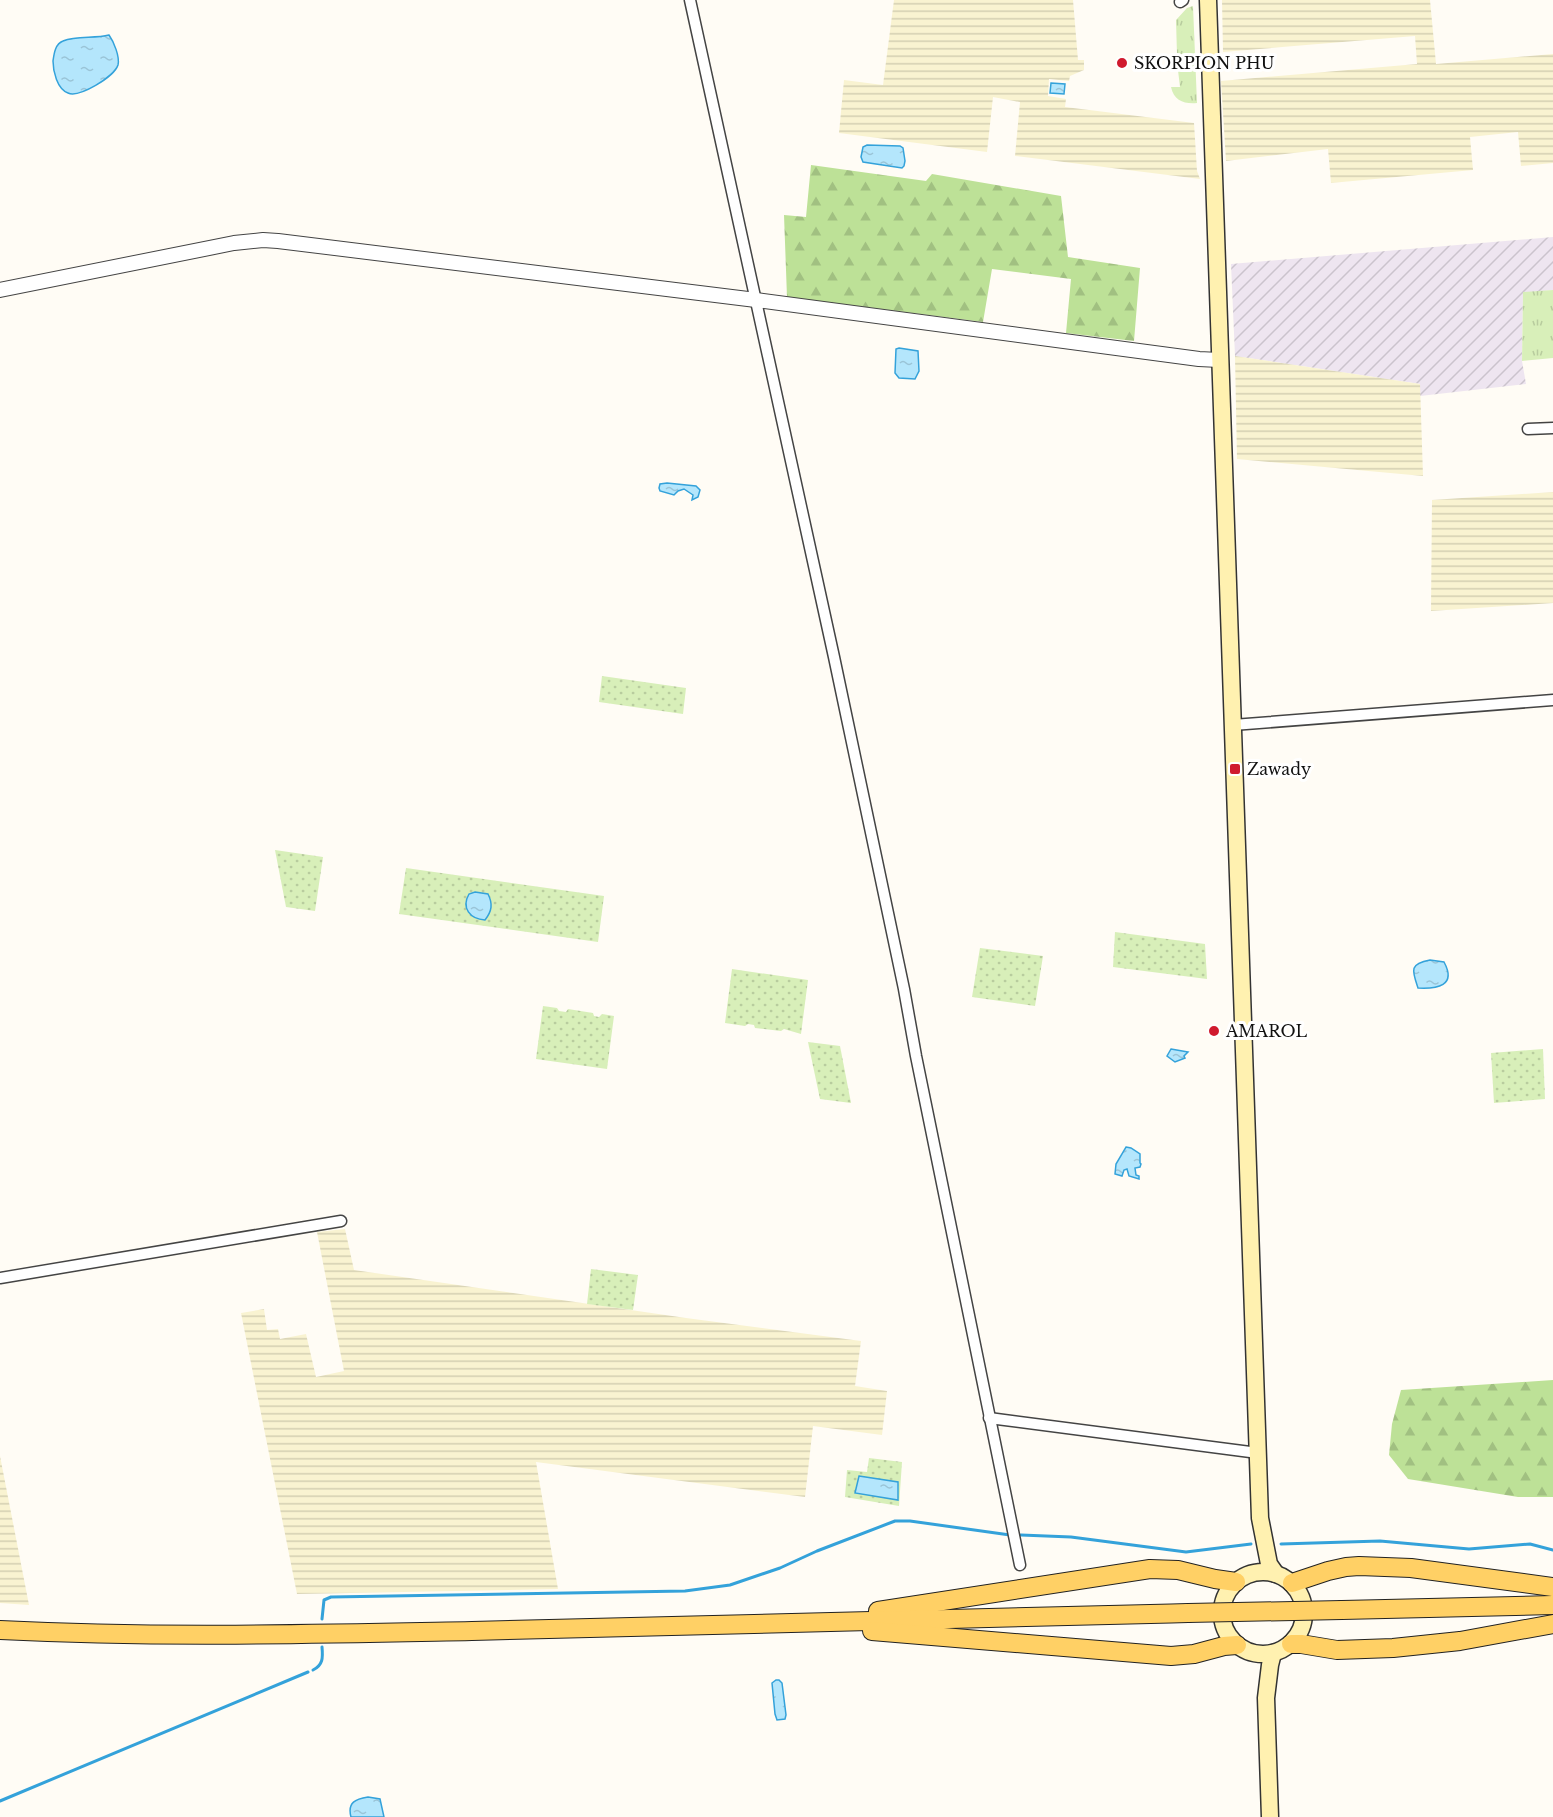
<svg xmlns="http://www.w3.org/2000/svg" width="1553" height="1817" font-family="'Libre Baskerville',serif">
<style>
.industrial{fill:url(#industrial-furrows)}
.farmland{fill:url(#farmland-rules)}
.grass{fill:url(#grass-tufts)}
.forest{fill:url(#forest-firs)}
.garden{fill:url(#garden-dots)}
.water{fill:url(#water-ripples);stroke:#34a2da;stroke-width:1.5}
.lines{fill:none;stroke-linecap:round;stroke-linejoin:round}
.stream{stroke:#34a2da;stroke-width:3}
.minor-casing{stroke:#444;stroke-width:13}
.tertiary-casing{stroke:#444;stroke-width:16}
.secondary-casing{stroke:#333;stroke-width:19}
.primary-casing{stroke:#222;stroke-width:20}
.minor{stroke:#fff;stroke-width:10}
.tertiary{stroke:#fff;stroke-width:14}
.secondary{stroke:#fff1b0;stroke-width:16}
.primary{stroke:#ffd065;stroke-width:18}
.primary-bridge-casing{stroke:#222;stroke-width:20;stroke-linecap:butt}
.primary-bridge{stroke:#ffd065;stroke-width:18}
.poi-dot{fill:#d01a2e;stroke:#fff;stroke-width:2}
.labels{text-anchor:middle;stroke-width:6;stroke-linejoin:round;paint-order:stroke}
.poi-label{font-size:16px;fill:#111;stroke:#fff;text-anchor:start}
</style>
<defs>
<pattern id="industrial-furrows" width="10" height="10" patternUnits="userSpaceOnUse" patternTransform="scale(1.5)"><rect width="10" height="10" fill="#eee5f0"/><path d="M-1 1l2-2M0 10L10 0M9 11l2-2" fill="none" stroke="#cbc3cd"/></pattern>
<pattern id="farmland-rules" width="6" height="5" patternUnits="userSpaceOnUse" patternTransform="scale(1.5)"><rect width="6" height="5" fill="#f9f3d1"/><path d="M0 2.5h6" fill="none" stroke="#d4cfb2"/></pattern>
<pattern id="grass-tufts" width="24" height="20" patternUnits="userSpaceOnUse" patternTransform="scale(1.5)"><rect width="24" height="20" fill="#d8efb9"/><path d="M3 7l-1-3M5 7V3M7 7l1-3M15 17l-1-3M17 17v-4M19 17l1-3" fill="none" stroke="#b8cc9e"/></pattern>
<pattern id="forest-firs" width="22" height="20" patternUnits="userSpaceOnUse" patternTransform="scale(1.5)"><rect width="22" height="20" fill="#bde197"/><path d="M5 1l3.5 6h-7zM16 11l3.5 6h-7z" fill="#a1c081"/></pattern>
<pattern id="garden-dots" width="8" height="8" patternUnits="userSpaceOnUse" patternTransform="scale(1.5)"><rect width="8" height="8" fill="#d8efb9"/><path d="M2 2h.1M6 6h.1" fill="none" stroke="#b8cc9e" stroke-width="1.8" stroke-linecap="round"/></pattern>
<pattern id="water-ripples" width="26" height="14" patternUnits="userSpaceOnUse" patternTransform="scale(1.5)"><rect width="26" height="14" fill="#b4e6fc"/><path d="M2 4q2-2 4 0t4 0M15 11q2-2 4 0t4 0" fill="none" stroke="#9ac4d7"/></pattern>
</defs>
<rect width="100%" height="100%" fill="#fffcf5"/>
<polygon class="industrial" points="1553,237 1553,290 1523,293 1522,361 1526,384 1420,396 1420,384 1235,356 1231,264"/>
<g class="farmland">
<polygon points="894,0 1073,0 1078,60 1084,60 1084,70 1070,76 1069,81 1049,79 1048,96 1066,99 1065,107 1194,123 1197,171 1200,179 1015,156 1020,102 993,97 987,152 839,133 844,80 883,85"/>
<polygon points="1222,0 1430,0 1436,64 1553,54 1553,163 1521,166 1518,132 1470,137 1473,170 1331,183 1328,149 1226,161 1221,81 1417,64 1415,36 1223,52"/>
<polygon points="1235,356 1420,384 1423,476 1237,459"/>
<polygon points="1553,492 1553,603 1431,611 1432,500"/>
<polygon points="345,1229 354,1270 686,1318 861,1341 855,1386 887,1391 882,1435 813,1426 805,1497 536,1462 558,1589 297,1594 241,1313 264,1309 267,1330 278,1329 280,1339 306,1334 316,1377 344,1371 317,1232"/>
<polygon points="0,1456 29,1605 0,1603"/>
</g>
<g class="grass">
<path d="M1193 6 1197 103C1184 104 1174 101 1171 87H1180L1177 62H1183V55H1177L1176 20 1187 8Z"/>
<polygon points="1553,290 1553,358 1522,361 1523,292"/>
</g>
<g class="forest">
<polygon points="811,165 926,181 932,174 1061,196 1068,257 1140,268 1134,341 1066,333 1071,279 992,269 983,322 787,297 784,215 806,217"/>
<polygon points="1553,1380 1553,1497 1518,1497 1408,1479 1389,1455 1392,1424 1401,1390"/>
</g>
<g class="garden">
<polygon points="602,676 686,688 683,714 599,702"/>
<polygon points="275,850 323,857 315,911 286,907"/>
<polygon points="406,868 604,896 598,942 399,914"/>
<polygon points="1115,932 1205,944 1207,979 1113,967"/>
<polygon points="980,948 1043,956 1035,1006 972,997"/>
<polygon points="732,969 808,980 801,1034 784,1029 781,1031 755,1028 754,1025 748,1024 745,1026 725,1023"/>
<polygon points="543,1006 557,1008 559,1011 566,1012 568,1009 593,1013 594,1016 599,1017 602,1014 614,1016 607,1069 536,1059"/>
<polygon points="808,1042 840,1046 851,1103 820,1099"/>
<polygon points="1543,1049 1545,1099 1494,1103 1491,1053"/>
<polygon points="591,1269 638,1275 633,1310 587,1304"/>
<polygon points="869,1458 902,1462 899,1506 845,1497 847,1470 867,1472"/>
</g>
<g class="water">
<path d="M109 35C114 42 120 57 118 65 114 77 79 98 68 93 57 89 53 71 53 61 54 54 55 44 63 41 77 35 94 39 109 35Z"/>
<polygon points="1051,83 1065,84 1064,94 1050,93"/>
<polygon points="867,145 900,146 903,148 905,161 904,166 902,168 863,162 861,157 863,147"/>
<polygon points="899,348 918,351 919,371 915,379 899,378 895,373 896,349"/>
<polygon points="667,483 696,486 700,490 698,497 692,500 693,495 684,489 678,491 674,495 660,491 659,488 660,484"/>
<path d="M475 892 488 894C493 904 492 911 485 920 470 919 461 908 469 894Z"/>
<path d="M1430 960 1444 962C1457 986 1437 989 1418 988 1412 970 1409 964 1430 960Z"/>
<polygon points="1171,1049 1188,1052 1184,1056 1185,1058 1175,1062 1167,1056"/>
<polygon points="1126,1147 1131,1148 1140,1154 1140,1163 1141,1164 1140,1167 1135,1168 1136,1175 1139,1176 1139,1179 1129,1176 1127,1169 1124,1170 1122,1176 1115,1174 1116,1164"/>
<polygon points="859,1476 898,1482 898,1500 855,1493"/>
<polygon points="776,1680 779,1680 782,1683 786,1715 785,1719 777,1720 775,1714 772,1683"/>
<path d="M368 1797 380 1799 384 1817H351C347 1802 356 1799 368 1797Z"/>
</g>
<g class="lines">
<g class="stream">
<polyline points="1021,1535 1071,1537 1186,1552 1251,1544"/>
<polyline points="1281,1544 1380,1541 1469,1549 1530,1544 1553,1550"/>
<polyline points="322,1619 324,1600 331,1597 685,1591 730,1585 780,1568 817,1551 895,1521 910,1521 1010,1535"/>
<path d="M313 1670C323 1665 323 1658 322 1647"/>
<polyline points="0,1801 308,1672"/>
</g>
<defs>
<g id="minor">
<polyline points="690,0 834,657 904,989 916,1056 1020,1565"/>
<polyline points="1180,2 1183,0"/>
<polyline points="1528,429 1553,428"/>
<polyline points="1233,725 1553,700"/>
<polyline points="0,1278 341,1221"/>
<polyline points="989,1418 1258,1453"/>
</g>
<polyline id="tertiary" points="0,290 234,243 263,240 278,241 756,300 1199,359 1219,360"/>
<g id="secondary">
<polyline points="1208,0 1260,1518 1269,1564 1276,1574"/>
<circle cx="1263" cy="1613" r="41"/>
<polyline points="1270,1817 1266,1698 1270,1665 1273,1653"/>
</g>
<g id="primary">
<polyline points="1292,1583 1328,1571 1346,1567 1359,1566 1411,1568 1553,1587"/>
<polyline points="1342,1610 1553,1605"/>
<polyline points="878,1611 1150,1569 1178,1570 1215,1579 1236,1582"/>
<path d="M0 1630C157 1638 314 1634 472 1631 710 1626 949 1619 1188 1613"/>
<polyline points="872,1631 1171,1656 1194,1654 1224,1646 1237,1645"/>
<polyline points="1291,1644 1301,1644 1337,1650 1393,1648 1460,1641 1553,1624"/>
</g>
</defs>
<use href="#minor" class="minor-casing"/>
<use href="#tertiary" class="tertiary-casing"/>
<use href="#secondary" class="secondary-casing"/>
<use href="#primary" class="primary-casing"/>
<use href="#minor" class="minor"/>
<use href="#tertiary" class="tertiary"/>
<use href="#secondary" class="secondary"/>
<use href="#primary" class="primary"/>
<defs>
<polyline id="primary-bridge" points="1188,1613 1342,1610"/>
</defs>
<use href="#primary-bridge" class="primary-bridge-casing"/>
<use href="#primary-bridge" class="primary-bridge"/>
</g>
<g class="poi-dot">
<circle cx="1122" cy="63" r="6"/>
<rect x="1229" y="763" width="12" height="12" rx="3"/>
<circle cx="1214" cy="1031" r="6"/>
</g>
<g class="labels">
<g class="poi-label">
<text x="1134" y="69">SKORPION PHU</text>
<text x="1247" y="775">Zawady</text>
<text x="1226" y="1037">AMAROL</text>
</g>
</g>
</svg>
